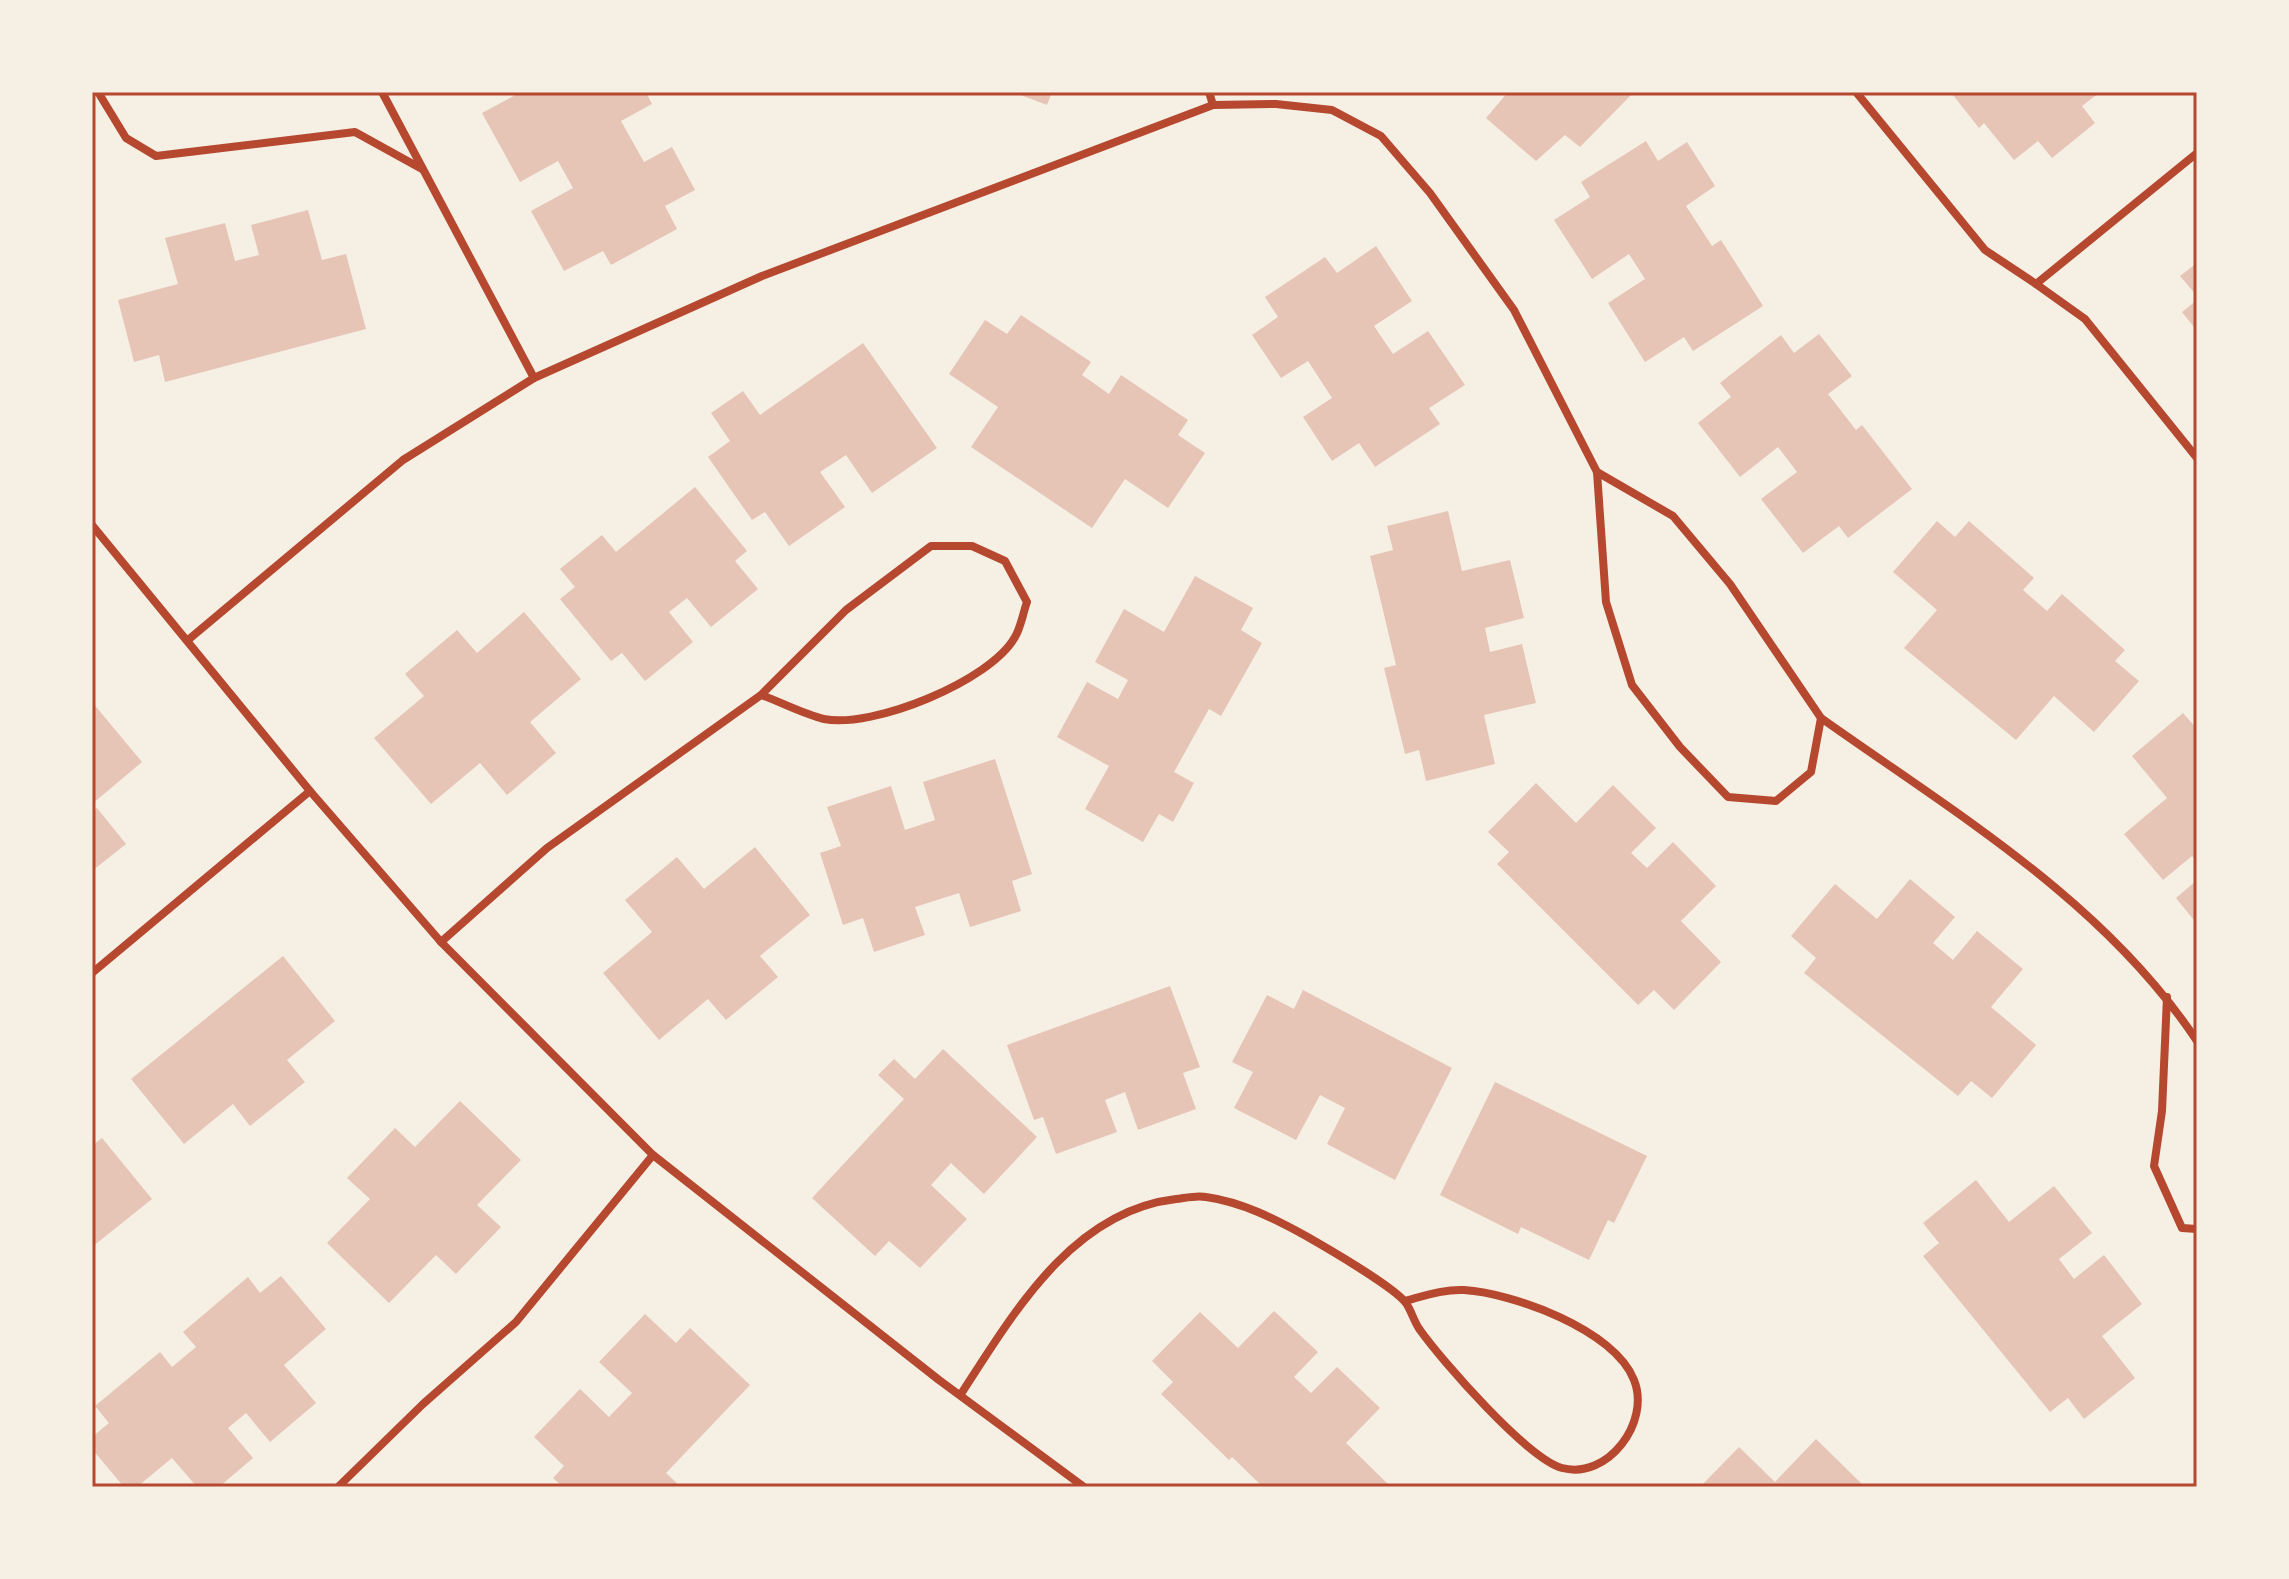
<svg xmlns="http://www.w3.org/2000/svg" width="2289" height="1579" font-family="Commissioner,sans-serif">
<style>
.building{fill:#e6c5b7}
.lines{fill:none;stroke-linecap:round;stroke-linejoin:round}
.minor{stroke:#b5482f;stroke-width:8}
.neatline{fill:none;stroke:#b5482f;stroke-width:3}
</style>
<rect width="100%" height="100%" fill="#f6efe4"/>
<g class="building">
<polygon points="521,92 646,92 652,104 621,121 644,162 672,147 695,190 665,206 677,229 611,265 603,251 564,271 531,211 573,188 558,161 520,182 482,113"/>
<polygon points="1013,92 1052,92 1047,105"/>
<polygon points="1508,92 1630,92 1631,95 1580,147 1565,135 1536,161 1486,118"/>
<polygon points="1957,92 2100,92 2082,106 2095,123 2052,158 2038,141 2014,160 1984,123 1979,128 1953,95"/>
<polygon points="1646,141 1658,161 1687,142 1715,186 1686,206 1712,246 1721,240 1763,306 1693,351 1684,337 1645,362 1608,303 1645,279 1629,254 1592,279 1554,220 1590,197 1581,182"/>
<polygon points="308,210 322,260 346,254 366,329 165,382 159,355 134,362 118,300 178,284 165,238 225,223 235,261 259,255 251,225"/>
<polygon points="1376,246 1412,301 1374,326 1393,354 1428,331 1465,385 1429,408 1440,424 1375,467 1359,443 1332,461 1303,417 1332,398 1308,361 1281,378 1252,335 1278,317 1265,297 1325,257 1337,273"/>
<polygon points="2197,263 2197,296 2180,276"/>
<polygon points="2197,300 2197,331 2182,312"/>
<polygon points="1021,315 1091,362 1082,375 1109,394 1121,375 1188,420 1178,435 1205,453 1168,508 1125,479 1092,528 971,447 998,407 949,374 985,320 1007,334"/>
<polygon points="1819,334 1852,376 1828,394 1856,430 1862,425 1912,489 1848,538 1839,526 1803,553 1761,499 1797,472 1778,447 1740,477 1698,423 1731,397 1720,383 1781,335 1794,353"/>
<polygon points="863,343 937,448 872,493 846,455 820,472 845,507 789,546 765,512 752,520 708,457 730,441 711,413 743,391 760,415"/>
<polygon points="695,487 747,551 735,561 758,589 711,627 687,598 669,612 693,642 645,681 622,653 611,661 560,599 575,587 560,569 602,535 616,552"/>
<polygon points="1448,511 1462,571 1510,560 1524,618 1485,628 1490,652 1522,644 1536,703 1484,715 1495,764 1426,781 1419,750 1405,754 1384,668 1396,665 1370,556 1393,550 1387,526"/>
<polygon points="1937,521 1955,537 1969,521 2034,578 2023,590 2047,611 2062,594 2125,650 2115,661 2139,681 2094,732 2054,696 2016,740 1904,648 1937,610 1893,572"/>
<polygon points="1195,576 1253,608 1241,630 1262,643 1221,716 1209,709 1174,772 1194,783 1173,822 1159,814 1143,842 1085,809 1109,766 1057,737 1087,682 1118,699 1128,680 1095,662 1124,609 1164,632"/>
<polygon points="524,612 581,679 530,722 556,753 507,795 480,763 431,804 374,738 424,696 405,674 457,630 477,653"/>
<polygon points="92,702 142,762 92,804"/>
<polygon points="2183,713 2197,729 2197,862 2192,856 2163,880 2124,834 2167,798 2132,756"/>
<polygon points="995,759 1032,874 1012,881 1021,911 970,927 959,893 915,907 925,935 874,952 863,918 843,925 820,853 841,846 827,807 891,786 905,830 935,820 923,782"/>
<polygon points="1536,783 1576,823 1613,785 1656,828 1631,853 1647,868 1673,842 1716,886 1681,921 1721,962 1674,1010 1654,990 1638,1005 1497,864 1509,852 1488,832"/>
<polygon points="97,808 126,844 92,871 92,812"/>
<polygon points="755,847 810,915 760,956 778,977 726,1020 708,999 659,1040 603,973 652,932 625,900 677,857 704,889"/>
<polygon points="1910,879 1955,917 1933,943 1953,960 1977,931 2023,969 1991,1007 2036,1045 1992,1098 1971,1081 1958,1096 1804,973 1816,958 1791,936 1835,884 1877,919"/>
<polygon points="2197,880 2197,924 2176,898"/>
<polygon points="283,956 335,1021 287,1060 305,1082 250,1126 233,1104 184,1144 131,1079"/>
<polygon points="1170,986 1200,1067 1183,1073 1196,1109 1138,1130 1125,1092 1105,1100 1117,1132 1056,1154 1043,1117 1034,1120 1007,1045"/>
<polygon points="1303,990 1452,1068 1395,1180 1327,1144 1345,1108 1320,1095 1296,1140 1234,1108 1253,1072 1232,1062 1267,995 1294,1009"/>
<polygon points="943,1049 1037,1137 984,1194 951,1163 931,1185 967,1219 920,1268 889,1241 875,1256 812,1198 904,1099 878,1075 894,1059 915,1079"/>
<polygon points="1495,1082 1647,1156 1614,1223 1608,1220 1589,1260 1521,1227 1518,1234 1440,1195"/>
<polygon points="460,1101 521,1160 477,1205 501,1227 456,1274 436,1255 389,1303 327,1243 370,1199 347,1178 395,1128 415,1147"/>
<polygon points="102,1138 152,1199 92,1247 92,1146"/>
<polygon points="1976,1180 2009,1222 2054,1186 2092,1233 2059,1259 2074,1279 2104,1255 2142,1304 2102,1336 2135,1378 2084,1419 2068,1398 2050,1412 1923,1256 1939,1243 1923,1223"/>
<polygon points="281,1276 326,1329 284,1365 316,1403 270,1442 246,1413 228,1428 253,1458 219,1487 197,1487 172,1458 137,1487 124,1487 92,1449 92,1437 109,1423 95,1406 160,1352 172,1367 196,1347 183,1332 248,1277 260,1293"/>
<polygon points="1274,1311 1318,1352 1294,1377 1311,1393 1337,1367 1380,1408 1346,1443 1389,1485 1387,1487 1263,1487 1232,1457 1229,1460 1161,1394 1173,1382 1152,1361 1200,1312 1238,1348"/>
<polygon points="645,1314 676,1343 690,1328 750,1385 666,1473 681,1487 563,1487 553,1478 564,1466 534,1437 580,1389 609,1417 632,1393 599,1362"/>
<polygon points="1816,1439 1865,1487 1700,1487 1739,1447 1775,1482"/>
</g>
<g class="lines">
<g class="minor">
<polyline points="98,92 126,138 156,156 355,132 422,169"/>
<polyline points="382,92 534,378"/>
<polyline points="1209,92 1213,105"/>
<polyline points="1856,92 1985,250 2036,284"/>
<polyline points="2197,153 2036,284 2085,319 2197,458"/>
<polyline points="1597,472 1673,516 1730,584 1821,718"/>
<polyline points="92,525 310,791 441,942 653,1155 939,1380 1084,1487"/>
<path d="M188 640 403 460 534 378 762 276 1213 105 1276 104 1332 110 1381 136 1430 193 1514 310 1597 472 1606 602 1632 685 1680 747 1728 797 1776 801 1811 772 1821 718C1955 813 2104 901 2197 1041"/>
<path d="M441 942 547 848 761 695C781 702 803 714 824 719 872 729 991 681 1015 637 1021 627 1023 613 1027 602L1005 561 972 546H931L846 610 761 695"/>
<polyline points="92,973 310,791"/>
<polyline points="2167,997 2162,1111 2154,1166 2182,1228 2197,1229"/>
<path d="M961 1394C1013 1314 1072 1211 1176 1199 1185 1198 1197 1195 1206 1197 1242 1202 1275 1219 1306 1236 1327 1248 1394 1287 1406 1303 1412 1312 1414 1322 1420 1330 1442 1361 1528 1459 1562 1468 1608 1480 1651 1422 1634 1380 1615 1330 1513 1293 1464 1290 1444 1289 1424 1296 1405 1301"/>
<polyline points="338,1487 423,1404 516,1322 653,1155"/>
</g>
</g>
<rect width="2289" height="1579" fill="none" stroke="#f6efe4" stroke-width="188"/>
<rect x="94" y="94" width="2101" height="1391" class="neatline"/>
</svg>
